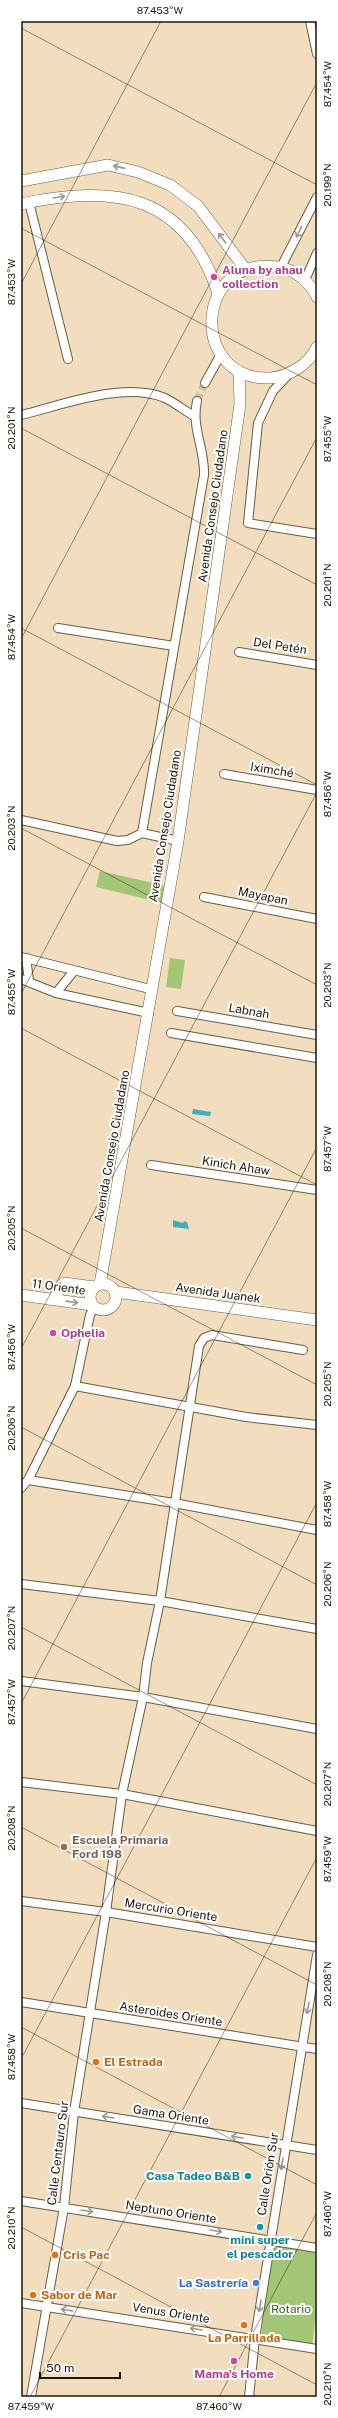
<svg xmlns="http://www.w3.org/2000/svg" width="338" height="2418" font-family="'Public Sans',sans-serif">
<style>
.green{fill:#a2c675}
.water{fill:#40adba}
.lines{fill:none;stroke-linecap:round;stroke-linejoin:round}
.minor-tunnel{stroke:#d2c0a3;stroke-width:8;stroke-dasharray:8 4;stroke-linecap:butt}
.minor-casing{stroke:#6c5b3e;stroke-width:10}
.tertiary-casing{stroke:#6c5b3e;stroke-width:12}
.minor{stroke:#fff;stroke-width:8}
.tertiary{stroke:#fff;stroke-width:11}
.oneway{stroke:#999691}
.ticks{fill:none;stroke:#1d160a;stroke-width:1;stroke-opacity:0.45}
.hotel-dot{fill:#d1479c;stroke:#fff;stroke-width:1.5}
.education-dot{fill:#8d6e63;stroke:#fff;stroke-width:1.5}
.food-dot{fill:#e8710a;stroke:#fff;stroke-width:1.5}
.culture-dot{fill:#0f9aa8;stroke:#fff;stroke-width:1.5}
.shop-dot{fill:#3f7fe0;stroke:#fff;stroke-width:1.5}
.labels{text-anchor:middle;stroke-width:4;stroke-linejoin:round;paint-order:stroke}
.hotel-label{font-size:12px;font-weight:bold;fill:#b23c85;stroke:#fff;text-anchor:start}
.street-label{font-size:12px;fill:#1d160a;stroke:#fff}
.education-label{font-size:12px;font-weight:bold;fill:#785e54;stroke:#fff;text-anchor:start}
.food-label{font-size:12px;font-weight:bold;fill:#c56008;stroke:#fff;text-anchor:start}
.culture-label{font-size:12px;font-weight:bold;fill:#0d838f;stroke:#fff;text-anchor:end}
.shop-label{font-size:12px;font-weight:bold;fill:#366cbe;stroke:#fff;text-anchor:end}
.park-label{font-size:12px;fill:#455e21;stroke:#fff}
.neatline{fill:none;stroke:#1d160a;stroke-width:1.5}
.ticks-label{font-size:10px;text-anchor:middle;fill:#1d160a}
</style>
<rect width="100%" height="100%" fill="#f2debe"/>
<g class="green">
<polygon points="100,871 167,886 163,903 96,887"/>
<polygon points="170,958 185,960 181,989 166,987"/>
<polygon points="273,2244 317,2251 317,2307 312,2346 261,2337"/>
</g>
<g class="water">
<polygon points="193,1109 211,1112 210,1116 192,1114"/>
<polygon points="173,1220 183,1223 184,1221 187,1222 189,1229 173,1227"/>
</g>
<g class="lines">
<polyline class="minor-tunnel" points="197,401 205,383"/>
<defs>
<g id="minor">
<polyline points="310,21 317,54"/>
<polyline points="29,202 68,359"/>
<polyline points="281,267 317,197"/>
<polyline points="305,280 317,253"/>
<polyline points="289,374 273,391 258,423 248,523 317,534"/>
<polyline points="205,383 221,354"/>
<path d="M21 415C63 405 123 381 165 398 175 403 184 410 194 416"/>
<polyline points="58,628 174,646"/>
<polyline points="239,652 317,665"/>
<polyline points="224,774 317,790"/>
<polyline points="21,820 117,841 128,840 142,833 178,841"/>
<path d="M142 833 204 475C205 448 191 428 197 401"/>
<polyline points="204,897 317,919"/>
<polyline points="21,957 150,989"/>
<polyline points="26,958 29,980"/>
<polyline points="21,979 56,993 149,1013"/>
<polyline points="56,993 74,971"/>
<polyline points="177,1011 317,1035"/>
<polyline points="171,1033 317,1058"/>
<polyline points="151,1165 317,1190"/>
<polyline points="75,1386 246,1417 317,1425"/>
<polyline points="28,1480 174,1503 317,1530"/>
<polyline points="21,1488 28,1480 75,1386 90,1315 94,1307"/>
<polyline points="21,1584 160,1601 317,1629"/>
<polyline points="21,1681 143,1697 317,1729"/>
<polyline points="21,1782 122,1794 317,1831"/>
<polyline points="21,1901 106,1912 317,1947"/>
<polyline points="21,2002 317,2049"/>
<polyline points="21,2103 317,2150"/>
<polyline points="21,2201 317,2248"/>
<polyline points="21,2303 317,2349"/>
<polyline points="31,2397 64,2207 74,2112 106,1912 122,1794 143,1697 147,1663 160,1601 199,1346 204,1338 212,1335 303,1350"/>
<polyline points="249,2397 255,2338 317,1955"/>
</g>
<g id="tertiary">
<polyline points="21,181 108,165 138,172 170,185 198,206 246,270"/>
<path d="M21 204C114 184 185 193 218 293"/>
<path d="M317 297C310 282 294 269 278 267 193 255 189 382 271 378 290 376 309 364 317 347"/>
<circle cx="103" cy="1297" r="13"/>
<polyline points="100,1284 178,841 240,404 239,371"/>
<polyline points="116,1292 317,1320"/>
<polyline points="21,1295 92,1305"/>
<polyline points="52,1300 64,1283 94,1287"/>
</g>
</defs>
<use href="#minor" class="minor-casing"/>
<use href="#tertiary" class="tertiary-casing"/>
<use href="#minor" class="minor"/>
<use href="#tertiary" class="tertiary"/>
</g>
<defs><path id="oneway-shaft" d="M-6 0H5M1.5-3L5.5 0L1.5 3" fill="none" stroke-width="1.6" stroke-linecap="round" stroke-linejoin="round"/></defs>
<g class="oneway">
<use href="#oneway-shaft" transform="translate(119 167) rotate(-167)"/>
<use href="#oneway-shaft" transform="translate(59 197) rotate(-9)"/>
<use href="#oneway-shaft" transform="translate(299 232) rotate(117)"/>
<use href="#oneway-shaft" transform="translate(222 238) rotate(-127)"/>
<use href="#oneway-shaft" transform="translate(72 1302) rotate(8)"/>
<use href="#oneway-shaft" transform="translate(308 2008) rotate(100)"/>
<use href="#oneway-shaft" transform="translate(108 2117) rotate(-171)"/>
<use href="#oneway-shaft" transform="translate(237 2137) rotate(-171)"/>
<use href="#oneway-shaft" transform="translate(282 2164) rotate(99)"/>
<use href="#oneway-shaft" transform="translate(87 2211) rotate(9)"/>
<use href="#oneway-shaft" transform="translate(216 2231) rotate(9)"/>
<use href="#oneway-shaft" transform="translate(260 2306) rotate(99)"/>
<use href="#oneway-shaft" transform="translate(67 2310) rotate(-171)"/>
<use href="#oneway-shaft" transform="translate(196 2329) rotate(-171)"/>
</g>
<path class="ticks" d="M21 28 317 185M21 228 317 385M21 284 161 21M21 428 317 585M21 628 317 785M21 639 317 82M21 828 317 985M21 994 317 437M21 1028 317 1185M21 1228 317 1385M21 1349 317 792M21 1427 317 1585M21 1627 317 1785M21 1704 317 1147M21 1827 317 1985M21 2027 317 2185M21 2059 317 1502M21 2227 317 2385M30 2397 317 1857M219 2397 317 2212"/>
<g class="hotel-dot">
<circle cx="214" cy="277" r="4"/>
<circle cx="53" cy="1333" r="4"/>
<circle cx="234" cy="2361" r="4"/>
</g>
<circle class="education-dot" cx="64" cy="1847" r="4"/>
<g class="food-dot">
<circle cx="96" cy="2062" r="4"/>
<circle cx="55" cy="2255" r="4"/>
<circle cx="33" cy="2295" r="4"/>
<circle cx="244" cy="2325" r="4"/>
</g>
<g class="culture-dot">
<circle cx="248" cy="2176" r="4"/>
<circle cx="260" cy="2227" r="4"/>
</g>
<circle class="shop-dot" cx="256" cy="2283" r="4"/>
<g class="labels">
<g class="hotel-label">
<text x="222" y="274">Aluna by ahau<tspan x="222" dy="14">collection</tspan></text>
<text x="61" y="1337">Ophelia</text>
<text x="234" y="2378" text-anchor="middle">Mama's Home</text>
</g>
<g class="street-label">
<text transform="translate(213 506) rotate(-82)" y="4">Avenida Consejo Ciudadano</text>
<text transform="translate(280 646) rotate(9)" y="4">Del Petén</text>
<text transform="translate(272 770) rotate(9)" y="4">Iximché</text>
<text transform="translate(165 826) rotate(-81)" y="4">Avenida Consejo Ciudadano</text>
<text transform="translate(263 896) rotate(11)" y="4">Mayapan</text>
<text transform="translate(249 1011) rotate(10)" y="4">Labnah</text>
<text transform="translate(112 1146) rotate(-80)" y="4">Avenida Consejo Ciudadano</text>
<text transform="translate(236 1166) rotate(9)" y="4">Kinich Ahaw</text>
<text transform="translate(59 1287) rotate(8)" y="4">11 Oriente</text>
<text transform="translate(218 1293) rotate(8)" y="4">Avenida Juanek</text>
<text transform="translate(171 1910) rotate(9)" y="4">Mercurio Oriente</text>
<text transform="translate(171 2014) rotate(9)" y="4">Asteroides Oriente</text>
<text transform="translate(171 2115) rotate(9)" y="4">Gama Oriente</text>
<text transform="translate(58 2153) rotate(-83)" y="4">Calle Centauro Sur</text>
<text transform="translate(268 2174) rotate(-81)" y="4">Calle Orión Sur</text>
<text transform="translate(171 2212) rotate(9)" y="4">Neptuno Oriente</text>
<text transform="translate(171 2313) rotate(9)" y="4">Venus Oriente</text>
</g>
<g class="education-label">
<text x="72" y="1844">Escuela Primaria<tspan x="72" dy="14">Ford 198</tspan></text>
</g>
<g class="food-label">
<text x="104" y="2066">El Estrada</text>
<text x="63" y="2259">Cris Pac</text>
<text x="41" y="2299">Sabor de Mar</text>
<text x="244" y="2342" text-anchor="middle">La Parrillada</text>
</g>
<g class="culture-label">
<text x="240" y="2180">Casa Tadeo B&amp;B</text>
<text x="260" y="2244" text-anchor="middle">mini super<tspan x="260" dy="14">el pescador</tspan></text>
</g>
<g class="shop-label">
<text x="248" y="2287">La Sastrería</text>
</g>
<g class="park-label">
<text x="291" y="2313">Rotario</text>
</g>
</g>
<rect width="338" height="2418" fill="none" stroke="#ffffff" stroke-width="44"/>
<path d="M40 2372v6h80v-6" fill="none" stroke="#1d160a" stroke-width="2"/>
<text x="46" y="2372" font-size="12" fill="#1d160a" stroke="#ffffff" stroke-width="3" paint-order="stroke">50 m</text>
<rect x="22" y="22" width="294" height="2374" class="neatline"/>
<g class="ticks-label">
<text x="160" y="14">87.453°W</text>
<text transform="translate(327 84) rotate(-90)" y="4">87.454°W</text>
<text transform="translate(327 185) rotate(-90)" y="4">20.199°N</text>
<text transform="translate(11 282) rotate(-90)" y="4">87.453°W</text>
<text transform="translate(11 428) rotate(-90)" y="4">20.201°N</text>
<text transform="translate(327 439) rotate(-90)" y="4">87.455°W</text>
<text transform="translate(327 585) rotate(-90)" y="4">20.201°N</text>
<text transform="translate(11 637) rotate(-90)" y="4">87.454°W</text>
<text transform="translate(327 794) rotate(-90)" y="4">87.456°W</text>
<text transform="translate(11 828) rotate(-90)" y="4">20.203°N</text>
<text transform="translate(327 985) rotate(-90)" y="4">20.203°N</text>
<text transform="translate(11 992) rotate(-90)" y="4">87.455°W</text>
<text transform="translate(327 1149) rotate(-90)" y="4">87.457°W</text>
<text transform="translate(11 1228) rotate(-90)" y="4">20.205°N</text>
<text transform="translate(11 1347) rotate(-90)" y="4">87.456°W</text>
<text transform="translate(327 1384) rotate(-90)" y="4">20.205°N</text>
<text transform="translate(11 1428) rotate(-90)" y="4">20.206°N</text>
<text transform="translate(327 1504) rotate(-90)" y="4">87.458°W</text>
<text transform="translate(327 1584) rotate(-90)" y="4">20.206°N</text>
<text transform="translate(11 1628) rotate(-90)" y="4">20.207°N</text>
<text transform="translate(11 1702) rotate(-90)" y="4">87.457°W</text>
<text transform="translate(327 1784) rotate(-90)" y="4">20.207°N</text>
<text transform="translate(11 1828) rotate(-90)" y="4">20.208°N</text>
<text transform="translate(327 1859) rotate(-90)" y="4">87.459°W</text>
<text transform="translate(327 1984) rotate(-90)" y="4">20.208°N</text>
<text transform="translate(11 2057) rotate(-90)" y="4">87.458°W</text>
<text transform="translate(327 2214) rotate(-90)" y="4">87.460°W</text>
<text transform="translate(11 2228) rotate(-90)" y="4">20.210°N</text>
<text transform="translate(327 2384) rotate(-90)" y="4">20.210°N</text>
<text x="31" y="2410">87.459°W</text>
<text x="219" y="2410">87.460°W</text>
</g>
</svg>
